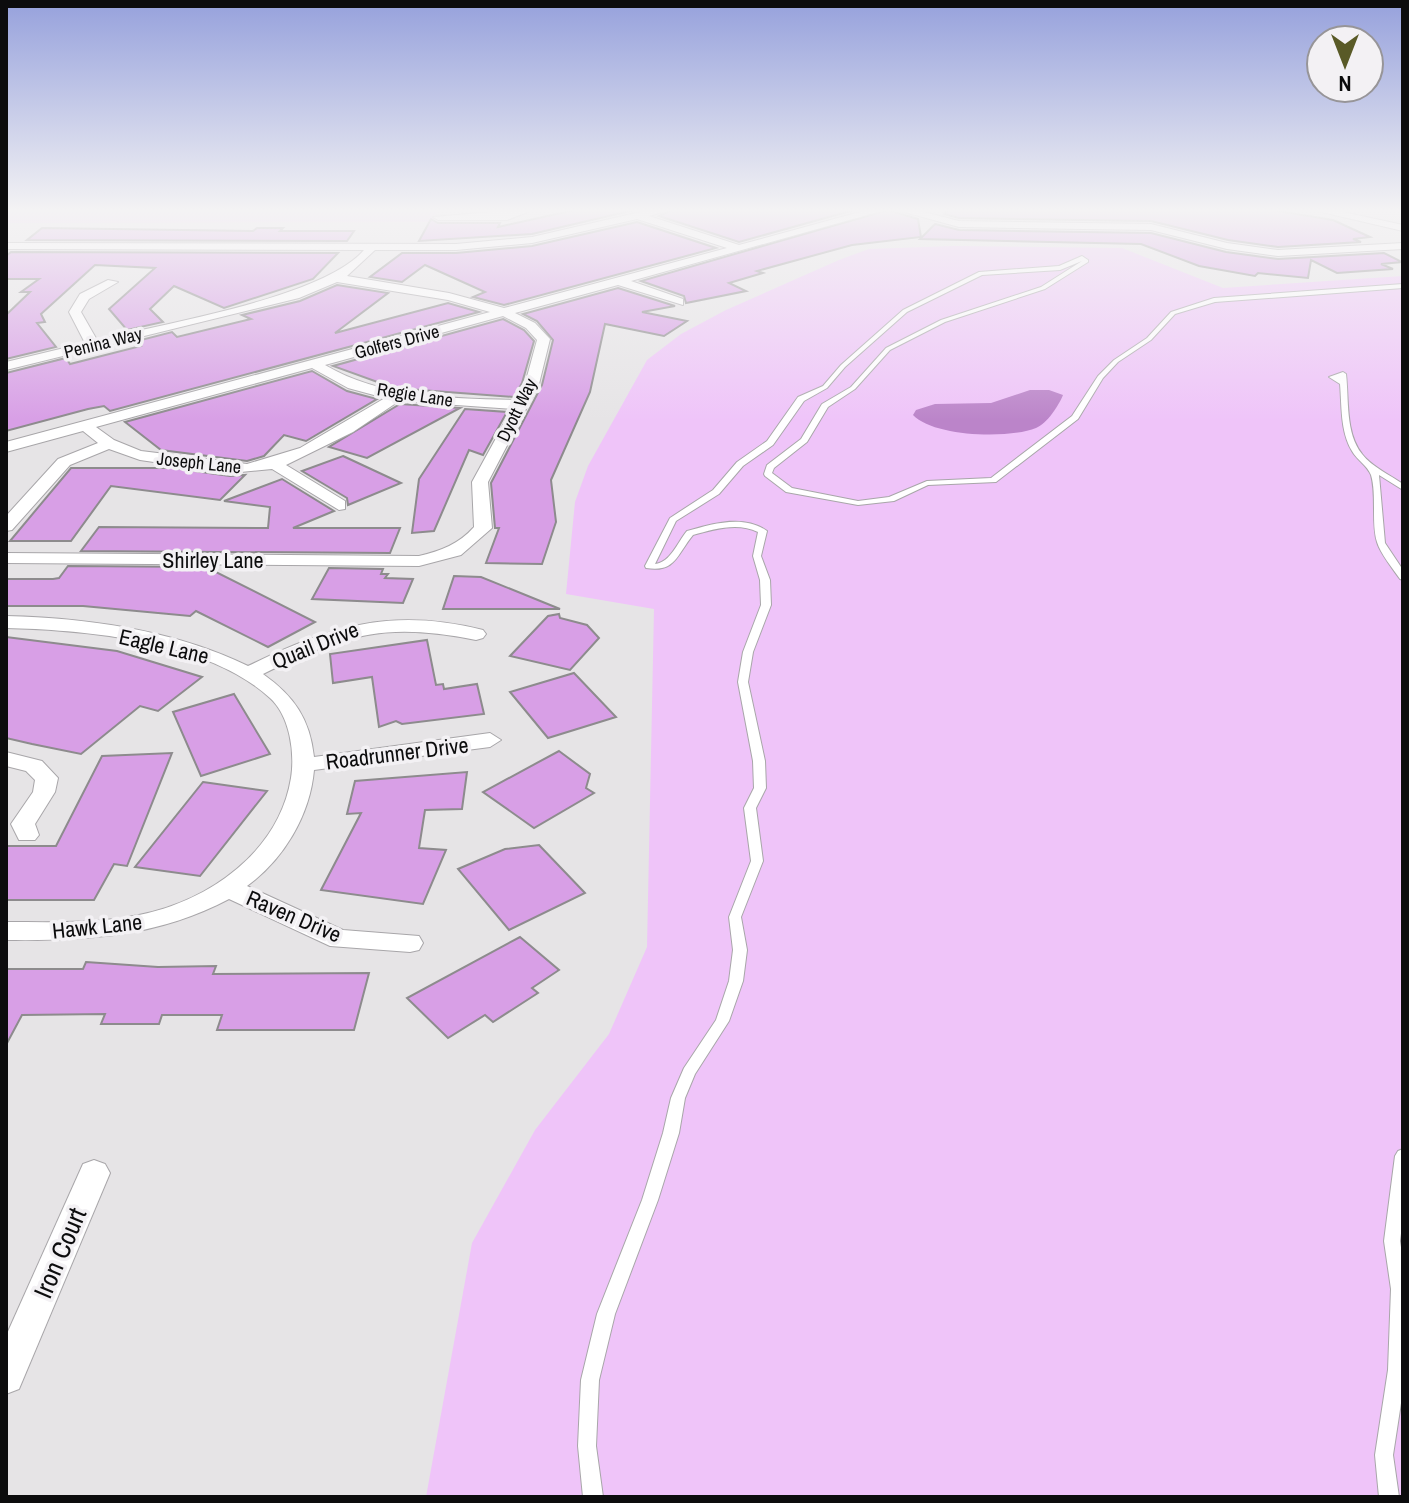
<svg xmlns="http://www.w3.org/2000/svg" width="1409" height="1503" font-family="'Archivo Narrow',sans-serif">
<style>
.green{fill:#efc4f9}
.water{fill:#bb84c9}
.building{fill:#d89fe6;stroke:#8d8b8d;stroke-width:2}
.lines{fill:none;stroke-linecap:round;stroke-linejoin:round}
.lane-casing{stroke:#a8a6a9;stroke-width:2}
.street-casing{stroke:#a8a6a9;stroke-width:2}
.lane{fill:#fff;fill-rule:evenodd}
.street{fill:#fff;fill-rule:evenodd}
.labels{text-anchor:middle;stroke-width:7;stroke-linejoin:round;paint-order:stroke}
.far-street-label{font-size:18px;fill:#0c0c0d;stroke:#f3f1f4}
.street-label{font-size:22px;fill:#0c0c0d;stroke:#f3f1f4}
.near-street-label{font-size:26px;fill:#0c0c0d;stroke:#f3f1f4}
</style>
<rect width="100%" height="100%" fill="#e6e4e6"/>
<g class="green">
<polygon points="6,210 438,210 432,222 6,223"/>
<polygon points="954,246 1122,248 1223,288 1403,276 1403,1497 426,1497 472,1243 535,1130 609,1034 647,947 654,609 566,594 575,502 588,466 647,360 681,334 726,310 839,260 869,249"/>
</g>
<path class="water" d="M1030 390H1049L1063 395C1059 405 1047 424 1036 428 1009 439 934 437 913 415L916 410 935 404 991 403Z"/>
<g class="building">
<polygon points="575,210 634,210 532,234 419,241 431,219 438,223 500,223 498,227"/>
<polygon points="672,210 854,210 739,242 659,216"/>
<polygon points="888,210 918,219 921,237 852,245 757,271 763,273 729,283 746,291 686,303 684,296 641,281"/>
<polygon points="948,210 1272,210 1333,220 1370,237 1353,239 1361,242 1278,247 1228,240 1151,221 959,218 944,214"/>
<polygon points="637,222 716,248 504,305 473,297 485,292 425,265 402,282 370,277 402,253 456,253 532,246"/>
<polygon points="935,224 959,230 1151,233 1226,252 1278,259 1384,253 1402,262 1381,264 1393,269 1337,273 1311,260 1308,278 1258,273 1255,276 1199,266 1141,244 920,239"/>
<polygon points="42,228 253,231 257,228 283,228 280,231 354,231 347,241 27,240"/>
<polygon points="11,252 338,253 313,279 224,308 174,286 150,309 163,322 127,330 109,309 155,268 95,265 41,314 45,322 37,323 56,347 6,359 6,315 30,292 21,292 39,279 6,279 6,256"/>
<polygon points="337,285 388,293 335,333 448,303 479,312 110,411 104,406 88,409 6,431 6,373 66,358 70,364 141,346 137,341 172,332 177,337 251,319 242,315 300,301"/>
<polygon points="618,288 675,306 642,312 687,321 664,336 605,324 590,392 551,480 556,522 542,564 486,563 499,528 495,528 491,483 542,385 553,340 537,321 523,314"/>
<polygon points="503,319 524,330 534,341 522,383 514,397 394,388 333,366"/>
<polygon points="312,371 347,391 377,399 306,441 284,435 264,456 247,461 161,450 125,422"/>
<polygon points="400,404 460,408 367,458 329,447"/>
<polygon points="465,409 507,412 483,455 469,450 434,531 412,533 419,479"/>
<polygon points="343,456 401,483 348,505 347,498 302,471"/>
<polygon points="71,468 173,468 230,476 245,475 220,500 111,486 71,541 10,541"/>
<polygon points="282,479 334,511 293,528 400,528 390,553 81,551 99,527 268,528 270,507 224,501"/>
<polygon points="68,566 206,567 315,622 268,647 196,611 190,616 83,606 6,606 6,579 53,579 59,578"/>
<polygon points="329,568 383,569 381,574 388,574 385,578 413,579 403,603 312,599"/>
<polygon points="454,576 481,577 560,609 443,609"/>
<polygon points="559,614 560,618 587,625 599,638 570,670 510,656 548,616"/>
<polygon points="6,637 117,651 202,677 158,711 140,706 81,754 32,744 6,738"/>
<polygon points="427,640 436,685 443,684 444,689 477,684 484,714 402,724 396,721 379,727 372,677 333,683 330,654"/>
<polygon points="574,673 616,717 548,738 510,692"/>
<polygon points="234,694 270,754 201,776 173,712"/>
<polygon points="559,751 590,774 586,788 594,793 534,828 483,792"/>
<polygon points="172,753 127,866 114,864 94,900 6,900 6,846 56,846 102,756"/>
<polygon points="467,772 462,809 425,810 419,848 446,850 423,904 321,890 361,813 347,814 355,781"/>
<polygon points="203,782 267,791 200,876 135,867"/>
<polygon points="539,845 585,893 509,930 458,869 505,849"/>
<polygon points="520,937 559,970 532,988 538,993 493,1022 485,1015 448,1038 407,998"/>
<polygon points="86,962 158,967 216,966 213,974 369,973 354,1030 217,1030 222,1015 162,1015 159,1024 101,1024 105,1014 22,1015 6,1045 6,969 83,969"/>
</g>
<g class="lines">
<defs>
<g id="lane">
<path d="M1082 256 1088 260V262L1045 289 945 322 890 350 855 389 828 407 807 442 774 468 772 473 792 488 858 501 889 497 927 481 991 478 1072 416 1098 376 1114 360 1147 338 1171 312 1214 298 1403 284V288L1215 302 1175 314 1151 340 1118 362 1103 378 1078 419 996 482 928 485 894 501 858 505 786 492 765 476 764 474 767 465 801 439 822 404 851 387 886 348 941 320 1041 287 1082 261 1060 270 982 275 907 312 845 367 827 388 804 401 773 445 743 466 719 494 676 521 655 564C671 562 677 543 687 531 712 524 744 514 767 531L761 556 770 580 771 605 753 652 748 682 765 761 766 788 756 808 763 861 741 917 747 950 743 981 729 1021 695 1074 685 1098 679 1133 658 1200 615 1314 599 1380 596 1446 603 1497H583L578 1446 581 1380 597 1314 642 1200 663 1133 671 1098 684 1068 716 1020 729 981 733 950 729 917 751 861 744 808 754 788 753 761 738 682 743 652 761 605 760 580 753 556 758 532C738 522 714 529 693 535 677 554 676 573 646 568L645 566 670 518 713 490 737 462 767 441 798 397 823 386 841 365 903 310 979 272 1059 266Z"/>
<path d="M1343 372 1346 374C1349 399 1345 433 1362 454 1372 467 1390 475 1403 484V490L1379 475 1385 543 1403 570V580L1400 579C1393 569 1380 553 1377 542 1371 523 1377 495 1371 475 1367 465 1357 460 1352 451 1340 431 1342 406 1340 384L1329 377Z"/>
<polygon points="1403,1149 1403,1218 1400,1241 1403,1260 1403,1390 1393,1455 1399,1497 1379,1497 1375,1455 1388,1370 1391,1289 1384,1241 1395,1156 1398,1151"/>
</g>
<g id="street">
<polygon points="517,210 533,210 507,220 438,220 433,217"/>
<path d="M649 210H669L649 216 739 245 867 210H885L631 281 683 299V305L618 285 515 313 535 323 550 339 539 384 488 482 492 528 461 555 419 566 6 563V553L419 556C441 551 459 544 474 527L472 482 512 409 399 401 353 432 286 465 345 501V509L339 510 272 469 230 473 140 460 109 449 70 465 12 530 6 531V516L58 459 98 443 83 431 6 452V442L490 312 448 300 337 282 299 298 6 370V362L85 343 69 312 80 294 108 280 118 282 89 299 81 312 97 340C161 324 323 298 364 250L6 249V243L456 244 532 237ZM637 219 727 248 504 308 449 293 347 276 375 250H456L532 243ZM503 316 526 328 537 340 525 384 516 400C450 398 383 399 325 365ZM312 368 348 388 385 398 300 448 247 464 141 451 114 440 96 427Z"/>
<polygon points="897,210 916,210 959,221 1151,224 1227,243 1278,250 1403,243 1403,249 1278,256 1227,249 1151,230 959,227"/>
<polygon points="1313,210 1334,210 1403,225 1403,231"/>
<path d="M6 616C88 618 174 630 248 666 331 626 391 607 483 630L486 634 483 638 476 640C384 622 346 634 263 674 294 696 310 719 314 757L490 733 501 740 490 747 314 770C310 816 283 860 247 886L343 930 419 936 423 943 419 950 410 952 330 946 229 899C157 937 86 941 6 940V922C50 922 95 924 139 915 209 901 279 852 291 778 295 753 290 716 270 698 208 641 87 630 6 628Z"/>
<polygon points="6,752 42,761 58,778 55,792 35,824 39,835 35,840 19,840 11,824 33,792 35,780 26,771 6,766"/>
<polygon points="94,1160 105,1164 110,1173 19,1389 6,1394 6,1336 83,1164"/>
</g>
</defs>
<use href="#lane" class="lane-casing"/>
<use href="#street" class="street-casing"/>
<use href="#lane" class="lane"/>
<use href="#street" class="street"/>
</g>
<linearGradient id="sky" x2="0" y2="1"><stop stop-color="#96a1dc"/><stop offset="0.5" stop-color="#f4f3f4"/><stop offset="1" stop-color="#f4f3f4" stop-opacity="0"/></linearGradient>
<rect width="1409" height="421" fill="url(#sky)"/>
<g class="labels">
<g class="far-street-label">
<text transform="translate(397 342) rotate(-15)" y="6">Golfers Drive</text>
<text transform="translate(103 343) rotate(-14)" y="6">Penina Way</text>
<text transform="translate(415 395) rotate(9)" y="6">Regie Lane</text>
<text transform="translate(517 410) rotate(-64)" y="6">Dyott Way</text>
<text transform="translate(199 463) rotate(6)" y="6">Joseph Lane</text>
</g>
<g class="street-label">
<text x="213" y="568">Shirley Lane</text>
<text transform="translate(315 645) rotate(-22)" y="8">Quail Drive</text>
<text transform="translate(164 646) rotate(13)" y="8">Eagle Lane</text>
<text transform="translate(397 753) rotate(-7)" y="8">Roadrunner Drive</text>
<text transform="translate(294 916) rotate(23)" y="8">Raven Drive</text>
<text transform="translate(97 926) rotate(-6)" y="8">Hawk Lane</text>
</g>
<g class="near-street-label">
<text transform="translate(60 1253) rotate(-67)" y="9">Iron Court</text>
</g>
</g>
<rect width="1409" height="1503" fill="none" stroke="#0c0c0d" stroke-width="16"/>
<g transform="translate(1345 64) rotate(180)"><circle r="38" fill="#f3f1f4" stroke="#979598" stroke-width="2"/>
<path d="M0-6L14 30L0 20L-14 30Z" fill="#595a27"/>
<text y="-12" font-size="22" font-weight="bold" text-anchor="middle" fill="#0c0c0d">N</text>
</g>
</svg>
